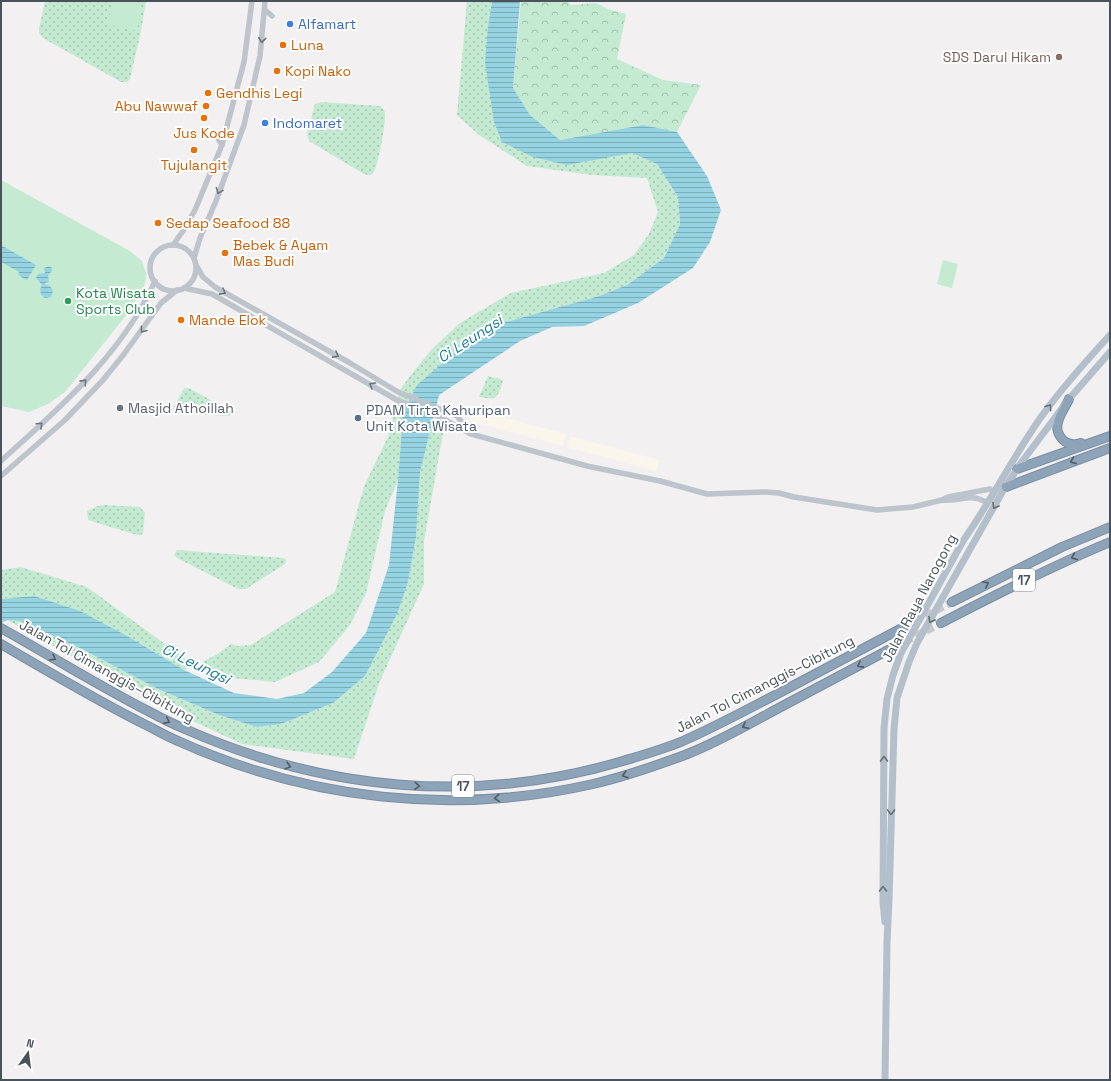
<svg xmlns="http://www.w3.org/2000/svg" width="1111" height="1081" font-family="'Space Grotesk',sans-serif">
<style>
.commercial{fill:#faf6ec}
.grass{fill:url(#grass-dots)}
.forest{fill:url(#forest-crowns)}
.pitch{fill:#c4ead2}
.water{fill:url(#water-rules)}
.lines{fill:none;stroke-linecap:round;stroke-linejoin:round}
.motorway-tunnel{stroke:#c8c9cb;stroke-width:8;stroke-dasharray:8 4;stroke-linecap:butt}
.motorway-casing{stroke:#798ea4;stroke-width:10}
.tertiary{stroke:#bdc4cb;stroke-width:5.5}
.primary{stroke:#b3c0cb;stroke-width:7}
.motorway{stroke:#8da3b8;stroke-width:8}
.oneway{stroke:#6c757d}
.oneway2{stroke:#646e77}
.oneway3{stroke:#515b64}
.shop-dot{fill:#3f7fe0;stroke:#fff;stroke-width:1.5}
.food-dot{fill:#e8710a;stroke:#fff;stroke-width:1.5}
.education-dot{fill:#8d6e63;stroke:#fff;stroke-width:1.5}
.leisure-dot{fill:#2e9e5b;stroke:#fff;stroke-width:1.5}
.worship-dot{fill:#6b7280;stroke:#fff;stroke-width:1.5}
.service-dot{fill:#5c6f8a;stroke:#fff;stroke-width:1.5}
.labels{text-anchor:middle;stroke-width:4;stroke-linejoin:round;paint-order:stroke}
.shield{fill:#fff;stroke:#80878c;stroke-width:1}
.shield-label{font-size:13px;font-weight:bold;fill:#4a535b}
.shop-label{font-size:14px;fill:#366cbe;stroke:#fff;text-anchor:start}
.food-label{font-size:14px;fill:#c56008;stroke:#fff;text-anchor:start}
.education-label{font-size:14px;fill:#785e54;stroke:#fff;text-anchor:end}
.leisure-label{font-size:14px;fill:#27864d;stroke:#fff;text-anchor:start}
.worship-label{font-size:14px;fill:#5b616d;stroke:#fff;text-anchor:start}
.service-label{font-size:14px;fill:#4e5e75;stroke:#fff;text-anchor:start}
.street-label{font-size:14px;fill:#4a535b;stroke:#fff}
.water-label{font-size:15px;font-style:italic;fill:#1c7d94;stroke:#fff}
</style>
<defs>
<pattern id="grass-dots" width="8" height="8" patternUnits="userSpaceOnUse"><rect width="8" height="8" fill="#c4ead2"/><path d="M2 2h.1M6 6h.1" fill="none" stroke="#a1c0ad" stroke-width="1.8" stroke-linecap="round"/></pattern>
<pattern id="forest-crowns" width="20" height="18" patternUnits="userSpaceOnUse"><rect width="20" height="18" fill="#c4ead2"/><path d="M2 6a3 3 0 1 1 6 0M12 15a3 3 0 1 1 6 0" fill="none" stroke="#a1c0ad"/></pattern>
<pattern id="water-rules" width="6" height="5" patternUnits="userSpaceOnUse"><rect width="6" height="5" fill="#96d3e2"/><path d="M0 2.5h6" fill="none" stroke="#7caeba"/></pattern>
</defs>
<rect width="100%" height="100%" fill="#f2f0f0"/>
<g class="commercial">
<polygon points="471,409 566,434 563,446 468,421"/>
<polygon points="570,436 659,460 656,471 567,447"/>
</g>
<g class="grass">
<polygon points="45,1 146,1 141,31 130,79 127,82 121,82 43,38 39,33 39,29"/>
<polygon points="467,1 492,1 488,26 502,142 632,153 657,164 678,197 680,224 664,258 627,285 599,296 506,322 403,413 398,480 385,511 366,593 350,625 319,662 275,682 231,678 195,666 184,670 129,637 34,596 1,599 1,570 21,567 87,587 195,666 219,653 231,644 238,646 251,645 335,592 364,486 388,437 400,390 410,376 432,349 460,323 511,293 604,273 634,255 649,234 658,212 647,178 592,175 527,166 479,135 457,115"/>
<path d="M321 102 380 106C382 108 385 110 385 114 386 121 378 168 373 173 371 176 368 175 364 174L309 141 307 134 315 104Z"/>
<path d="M488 376 503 380C498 397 498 401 479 397Z"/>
<polygon points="185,388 189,388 230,411 231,415 229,416 175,413 173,409 183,390"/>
<polygon points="432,423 444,427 424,541 424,584 380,681 354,759 242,744 161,706 7,620 20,621 82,649 158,689 219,715 257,727 281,724 333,703 365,676 408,582 416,537 420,472"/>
<polygon points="105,505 140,507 145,513 143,533 141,535 137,535 88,520 87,511 98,506"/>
<polygon points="177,550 283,558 286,560 285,564 246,589 238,589 177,558 174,555"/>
</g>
<polygon class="forest" points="521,1 567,1 571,5 596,3 608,9 626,14 617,59 663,80 701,85 677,132 643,125 560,140 530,115 513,88"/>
<g class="pitch">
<polygon points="113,1 132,1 142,3 137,31 108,25"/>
<polygon points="1,180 130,251 142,261 146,273 145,284 131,309 65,392 48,404 29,412 1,406"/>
<polygon points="943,260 958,264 952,288 937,284"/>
</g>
<g class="water">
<polygon points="492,1 520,1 513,88 530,115 560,140 643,125 677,132 707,176 721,210 710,242 693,268 638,303 584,326 552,327 520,341 439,395 420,472 416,537 408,582 397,614 365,676 333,703 281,724 257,727 219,715 158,689 82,649 20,621 8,620 1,623 1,599 34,596 80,611 129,637 184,670 234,693 277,699 304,693 332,672 366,633 389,565 398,480 403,413 417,385 453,354 506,322 599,296 627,285 664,258 680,224 678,197 657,164 632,153 567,165 533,157 502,142 494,122 485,63 488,26"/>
<polygon points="1,245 36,265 27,280 21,277 18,274 19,272 1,262"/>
<polygon points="49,266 52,268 52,271 48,275 49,282 45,283 46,285 50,286 53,291 51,297 45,298 41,295 40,289 42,285 36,278 38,274 45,273 44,268"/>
</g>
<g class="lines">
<g class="motorway-tunnel">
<polyline points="904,627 952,602"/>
<polyline points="894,647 941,623"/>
</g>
<defs>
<g id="motorway">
<path d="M1069 399C1066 406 1060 414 1058 422 1055 432 1062 443 1072 444 1075 445 1078 444 1081 443"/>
<polyline points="1017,469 1110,436"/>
<polyline points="1006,487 1110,448"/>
<polyline points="952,602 1062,547 1110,527"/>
<path d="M941 623C997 594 1052 566 1110 542"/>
<path d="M1 628C51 656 99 686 150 712 161 718 173 724 185 729 325 791 475 805 623 761 643 755 664 749 683 741 717 726 750 708 783 691 824 669 864 648 904 627"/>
<path d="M1 644C47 671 93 698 140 722 153 728 165 736 178 741 309 800 453 816 593 784 624 777 655 766 685 755 716 743 746 726 775 710 815 689 855 668 894 647"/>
</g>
</defs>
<use href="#motorway" class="motorway-casing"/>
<g class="tertiary">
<polyline points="265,10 272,16"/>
<polyline points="217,137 222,145"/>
<polyline points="173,245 183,231 195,210 222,145 244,62 252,1"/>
<circle cx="173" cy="268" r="23"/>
<polyline points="194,258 200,238 216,201 244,125 260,56 265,1"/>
<polyline points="196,265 203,277 215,287 350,363 398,392 457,416 468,430"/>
<polyline points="184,288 212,294 397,400 440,417 471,434 587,466 660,481 707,494 765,492 779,493 794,497 877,510 913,507 942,500 948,497 990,489"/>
<path d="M1 461C59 408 122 355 155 281"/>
<polyline points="1,476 65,420 103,380 124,354 161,303 177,290"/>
<path d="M942 500C957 502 970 493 984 501"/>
</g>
<g class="primary">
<path d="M885 922 883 902 884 728 887 699 893 675 901 653 963 541C991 501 1013 457 1041 417 1062 388 1086 361 1110 335"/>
<polyline points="885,1080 887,942 889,900 894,729 897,698 909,662 917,643 1004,489 1021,463 1069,399 1110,352"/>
</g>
<use href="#motorway" class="motorway"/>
</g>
<defs><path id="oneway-chevron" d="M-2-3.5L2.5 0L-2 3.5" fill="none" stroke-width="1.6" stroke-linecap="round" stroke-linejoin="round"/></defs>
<g class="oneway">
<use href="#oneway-chevron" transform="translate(262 40) rotate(96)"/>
<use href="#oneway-chevron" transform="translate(219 191) rotate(111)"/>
<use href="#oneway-chevron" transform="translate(223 292) rotate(29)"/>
<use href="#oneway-chevron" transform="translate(143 330) rotate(127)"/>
<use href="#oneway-chevron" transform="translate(336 355) rotate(29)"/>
<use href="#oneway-chevron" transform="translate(84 382) rotate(-48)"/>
<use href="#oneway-chevron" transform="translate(372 385) rotate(-149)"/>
<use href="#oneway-chevron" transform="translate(40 425) rotate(-43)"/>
</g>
<g class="oneway2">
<use href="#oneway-chevron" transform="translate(1049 407) rotate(-53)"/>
<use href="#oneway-chevron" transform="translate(995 506) rotate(119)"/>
<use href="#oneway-chevron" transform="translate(931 620) rotate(119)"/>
<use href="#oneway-chevron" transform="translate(884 759) rotate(-90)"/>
<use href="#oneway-chevron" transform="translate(891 812) rotate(92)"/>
<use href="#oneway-chevron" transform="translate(883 889) rotate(-90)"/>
</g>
<g class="oneway3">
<use href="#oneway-chevron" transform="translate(1073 461) rotate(159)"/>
<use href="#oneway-chevron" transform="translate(1074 557) rotate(157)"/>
<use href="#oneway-chevron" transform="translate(986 584) rotate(-27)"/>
<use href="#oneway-chevron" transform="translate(53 658) rotate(30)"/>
<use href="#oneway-chevron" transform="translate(860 665) rotate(152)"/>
<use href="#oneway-chevron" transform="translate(167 721) rotate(27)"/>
<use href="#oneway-chevron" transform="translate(745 726) rotate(153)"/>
<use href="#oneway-chevron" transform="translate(288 766) rotate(15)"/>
<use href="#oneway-chevron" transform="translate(625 775) rotate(164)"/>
<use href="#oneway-chevron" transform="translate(417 786) rotate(4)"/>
<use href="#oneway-chevron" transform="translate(497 798) rotate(175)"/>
</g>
<g class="shop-dot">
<circle cx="290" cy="24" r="4"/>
<circle cx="265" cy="123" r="4"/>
</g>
<g class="food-dot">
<circle cx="283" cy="45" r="4"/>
<circle cx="277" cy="71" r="4"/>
<circle cx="208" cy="93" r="4"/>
<circle cx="206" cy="106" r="4"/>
<circle cx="204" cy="118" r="4"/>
<circle cx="194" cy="150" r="4"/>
<circle cx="158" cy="223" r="4"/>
<circle cx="225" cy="253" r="4"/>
<circle cx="181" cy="320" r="4"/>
</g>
<circle class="education-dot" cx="1059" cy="57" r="4"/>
<circle class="leisure-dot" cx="68" cy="301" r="4"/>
<circle class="worship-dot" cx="120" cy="408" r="4"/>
<circle class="service-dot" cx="358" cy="418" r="4"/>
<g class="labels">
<g class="shield">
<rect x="1013" y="569" width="22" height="22" rx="3"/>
<rect x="452" y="775" width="22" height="22" rx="3"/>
</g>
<g class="shield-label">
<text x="1024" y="585">17</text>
<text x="463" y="791">17</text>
</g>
<g class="shop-label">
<text x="298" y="29">Alfamart</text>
<text x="273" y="128">Indomaret</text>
</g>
<g class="food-label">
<text x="291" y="50">Luna</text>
<text x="285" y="76">Kopi Nako</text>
<text x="216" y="98">Gendhis Legi</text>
<text x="198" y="111" text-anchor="end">Abu Nawwaf</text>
<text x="204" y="138" text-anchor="middle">Jus Kode</text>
<text x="194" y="170" text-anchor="middle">Tujulangit</text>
<text x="166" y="228">Sedap Seafood 88</text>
<text x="233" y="250">Bebek &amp; Ayam<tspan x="233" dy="16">Mas Budi</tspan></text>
<text x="189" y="325">Mande Elok</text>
</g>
<g class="education-label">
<text x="1051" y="62">SDS Darul Hikam</text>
</g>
<g class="leisure-label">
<text x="76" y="298">Kota Wisata<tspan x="76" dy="16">Sports Club</tspan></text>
</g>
<g class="worship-label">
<text x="128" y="413">Masjid Athoillah</text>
</g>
<g class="service-label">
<text x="366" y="415">PDAM Tirta Kahuripan<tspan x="366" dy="16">Unit Kota Wisata</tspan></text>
</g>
<g class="street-label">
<text transform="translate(919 598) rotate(-62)" y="5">Jalan Raya Narogong</text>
<text transform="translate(107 671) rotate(29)" y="5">Jalan Tol Cimanggis–Cibitung</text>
<text transform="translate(765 684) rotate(-27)" y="5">Jalan Tol Cimanggis–Cibitung</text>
</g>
<g class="water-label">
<text transform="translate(470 339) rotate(-33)" y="5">Ci Leungsi</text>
<text transform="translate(196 664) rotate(26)" y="5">Ci Leungsi</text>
</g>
</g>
<rect width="1111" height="1081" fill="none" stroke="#4a535b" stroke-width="4"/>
<g transform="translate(28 1053) rotate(14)" stroke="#ffffff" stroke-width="3" paint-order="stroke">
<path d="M0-3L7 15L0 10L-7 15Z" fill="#4a535b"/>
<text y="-6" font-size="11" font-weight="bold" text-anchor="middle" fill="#4a535b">N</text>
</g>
</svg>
